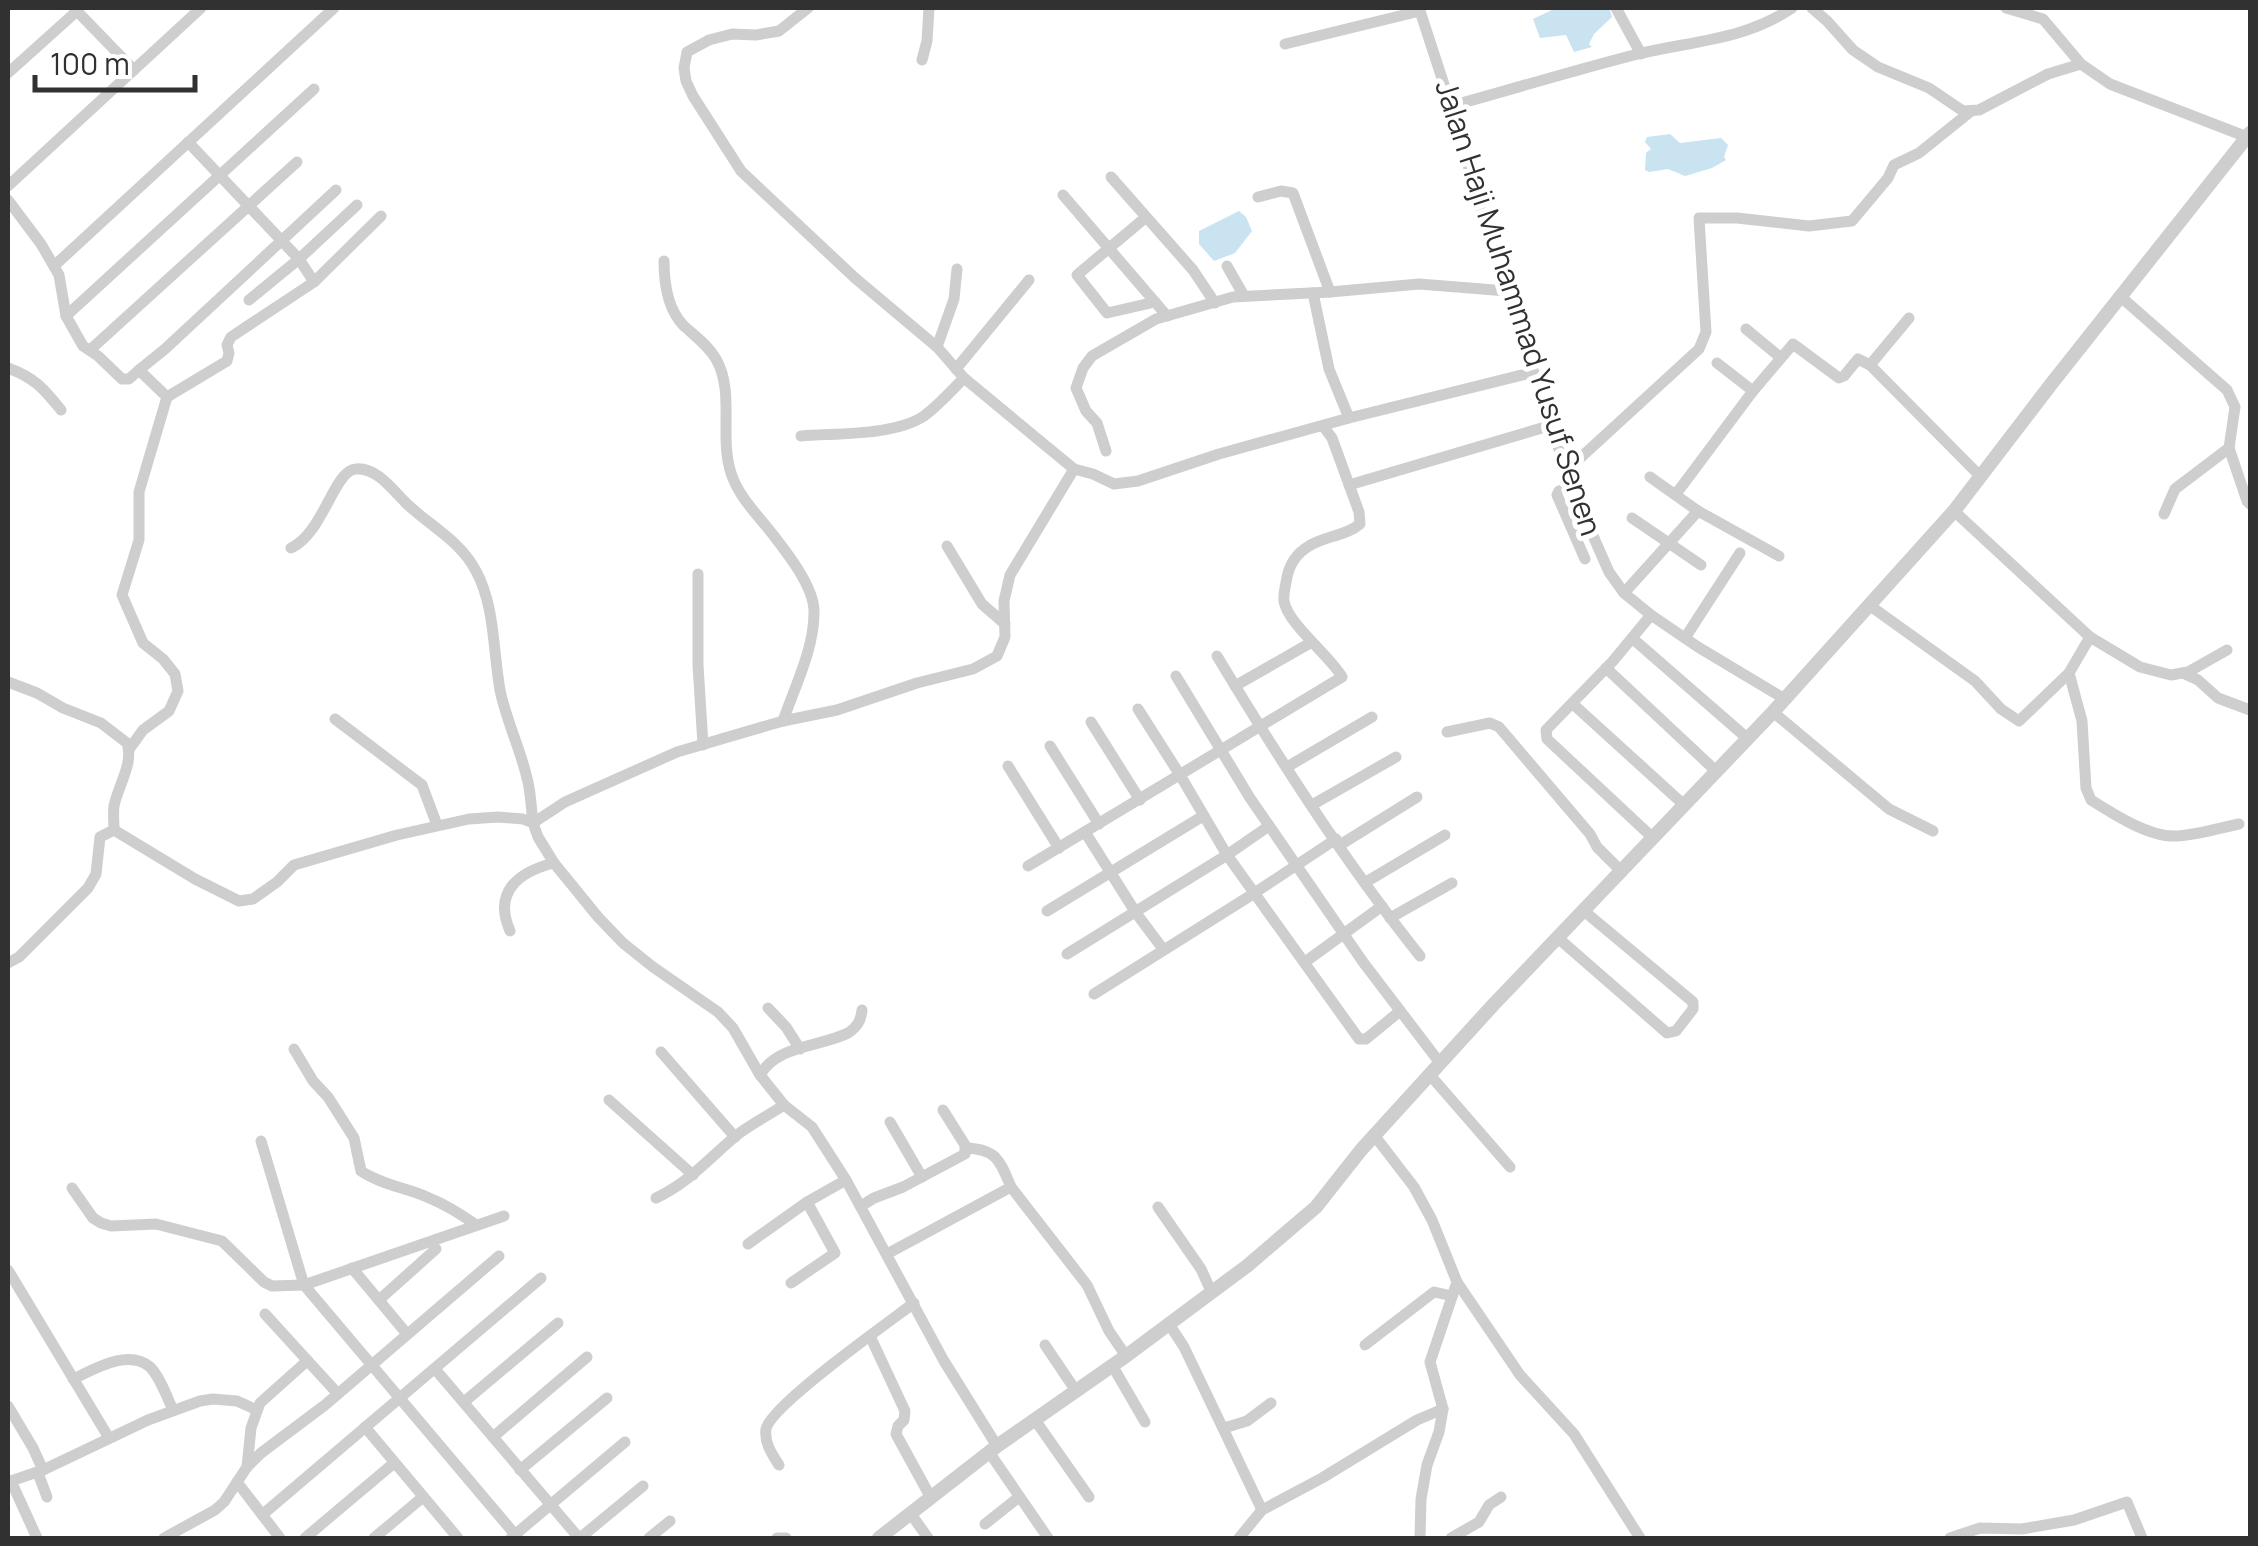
<svg xmlns="http://www.w3.org/2000/svg" width="2258" height="1546" font-family="Manrope,sans-serif">
<style>
.water{fill:#cae3f0}
.lines{fill:none;stroke-linecap:round;stroke-linejoin:round}
.minor{stroke:#cecece;stroke-width:11}
.tertiary{stroke:#cecece;stroke-width:14}
.labels{text-anchor:middle;stroke-width:10;stroke-linejoin:round;paint-order:stroke}
.street-label{font-size:30px;fill:#313131;stroke:#fff}
</style>
<rect width="100%" height="100%" fill="#fff"/>
<g class="water">
<polygon points="1556,8 1609,8 1612,17 1594,34 1589,44 1592,47 1574,52 1566,35 1540,38 1533,19"/>
<polygon points="1670,134 1680,143 1721,138 1728,145 1724,157 1726,160 1712,168 1685,176 1668,169 1649,172 1645,170 1646,153 1651,149 1645,142 1647,137"/>
<polygon points="1239,211 1246,217 1252,231 1235,253 1214,261 1199,244 1199,231"/>
</g>
<g class="lines">
<g class="minor">
<polyline points="74,8 134,70"/>
<polyline points="808,8 779,31 756,35 732,34 709,40 687,52 684,68 686,81 693,96 741,171 855,278 937,347 964,378 1074,469 1093,474 1114,484 1138,481 1219,454 1349,418 1534,372"/>
<polyline points="1419,8 1451,106 1489,238 1571,486 1609,572 1624,593 1651,615 1698,647 1783,698"/>
<polyline points="1616,8 1641,54"/>
<polyline points="1812,8 1827,21 1853,50 1878,67 1929,88 1963,111 1979,110 2048,74 2081,64"/>
<polyline points="2006,8 2043,19 2081,64 2110,84 2247,137"/>
<polyline points="1285,44 1420,11"/>
<polyline points="922,60 927,41 929,8"/>
<polyline points="8,73 77,11"/>
<path d="M1451 106C1513 89 1575 70 1638 54 1692 41 1745 40 1792 8"/>
<polyline points="188,142 299,259 314,282"/>
<polyline points="1111,177 1193,270 1215,303"/>
<polyline points="8,186 201,8"/>
<polyline points="1063,195 1167,316"/>
<polyline points="1258,197 1281,191 1293,193 1330,292"/>
<polyline points="8,200 41,244 59,275 66,316 83,346 98,356 122,379 129,379 139,370 167,397 139,492 139,540 122,595 143,643 163,659 175,674 178,691 169,711 143,730 130,748"/>
<polyline points="1145,218 1077,275 1107,313 1155,302"/>
<path d="M664 261C664 283 667 309 684 326 695 336 708 345 716 359 735 392 719 437 731 473 739 498 758 515 774 536 788 554 813 586 814 610 815 647 795 686 783 721"/>
<polyline points="54,266 334,8"/>
<polyline points="1227,266 1244,296"/>
<polyline points="1313,293 1329,369 1349,418"/>
<polyline points="2121,297 2227,390 2235,407 2229,448 2247,501 2250,504"/>
<polyline points="249,300 299,259 357,205"/>
<polyline points="66,316 314,89"/>
<polyline points="1746,329 1780,357"/>
<polyline points="937,347 954,299 957,269"/>
<polyline points="90,350 297,162"/>
<polyline points="1717,363 1753,391"/>
<polyline points="1870,365 1909,318"/>
<path d="M8 368C35 378 43 388 61 410"/>
<polyline points="956,369 1029,280"/>
<polyline points="139,370 165,349 336,190"/>
<polyline points="167,397 227,361 229,353 227,345 231,337 314,282 381,216"/>
<path d="M801 436C836 433 894 436 924 416 939 405 951 391 964 378"/>
<polyline points="1106,451 1097,423 1086,411 1076,388 1083,368 1092,356 1156,319 1233,297 1330,292 1419,284 1507,291"/>
<polyline points="1566,471 1699,349 1706,332 1699,218 1737,218 1809,226 1852,221 1888,178 1894,165 1919,153 1970,112"/>
<polyline points="1650,477 1698,511 1779,556"/>
<polyline points="1349,485 1552,425"/>
<polyline points="1571,486 1559,491 1557,495 1585,559"/>
<polyline points="1676,494 1753,391 1793,344 1839,378 1844,376 1858,359 1870,365 1981,477"/>
<polyline points="1954,511 2090,637 2140,667 2171,675 2188,672 2227,650"/>
<polyline points="2164,514 2175,489 2229,448"/>
<polyline points="1632,518 1701,565"/>
<polyline points="947,546 982,604 1005,624"/>
<path d="M291 548C323 534 334 470 356 469 376 467 392 489 405 502 428 525 460 540 476 571 495 606 493 651 500 690 506 720 520 748 527 778 531 792 531 808 533 823L565 802 677 752 783 721 837 710 917 683 973 669 997 656 1005 637 1004 601 1010 575 1074 469"/>
<polyline points="698,574 698,665 703,745"/>
<polyline points="1624,593 1698,511"/>
<polyline points="1869,605 1975,681 2001,709 2019,721 2069,673"/>
<polyline points="1651,615 1613,661 1546,730 1547,739 1653,838"/>
<path d="M2090 637 2069 673 2082 721 2086 788 2091 800C2113 814 2150 838 2177 836 2197 835 2219 828 2239 824"/>
<polyline points="1632,638 1747,738"/>
<polyline points="1685,638 1740,553"/>
<path d="M1217 656C1279 759 1345 862 1420 956"/>
<polyline points="1606,668 1716,771"/>
<polyline points="2183,673 2198,680 2218,698 2250,710"/>
<polyline points="1176,676 1250,798 1363,962 1440,1063"/>
<path d="M8 682 37 693 63 708 101 723 127 743C134 764 118 785 114 806 113 813 114 823 114 830"/>
<polyline points="1235,686 1312,642"/>
<polyline points="1573,704 1683,804"/>
<polyline points="1138,709 1180,775 1227,855 1359,1039 1366,1039 1400,1011"/>
<polyline points="1773,712 1889,809 1933,831"/>
<polyline points="335,719 422,785 437,825"/>
<polyline points="1091,722 1140,800"/>
<polyline points="1447,732 1490,723 1499,727 1590,834 1597,847 1622,872"/>
<polyline points="1050,746 1099,824"/>
<polyline points="1008,766 1059,848"/>
<polyline points="1287,767 1372,717"/>
<polyline points="1312,805 1396,757"/>
<polyline points="1085,832 1136,913 1163,949"/>
<polyline points="1340,845 1417,797"/>
<path d="M1028 866 1342 677C1330 656 1287 623 1284 601 1283 594 1286 584 1287 577 1290 563 1297 553 1309 546 1325 536 1346 536 1360 524L1359 512 1332 438 1323 426"/>
<polyline points="1366,882 1445,835"/>
<polyline points="1047,911 1203,816"/>
<polyline points="1390,918 1452,883"/>
<path d="M510 931C493 892 518 872 554 863"/>
<polyline points="1558,938 1667,1033 1676,1031 1693,1009 1693,1002 1584,911"/>
<polyline points="1067,954 1227,855 1269,826"/>
<polyline points="1305,962 1382,906"/>
<polyline points="8,963 19,957 88,888 96,874 100,837 114,830 195,879 239,901 253,899 277,882 294,865 397,835 469,819 498,817 523,819 533,823 538,837 554,863 598,917 623,943 653,967 718,1012 733,1028 760,1075 784,1105 812,1127 846,1180 944,1361 997,1446"/>
<polyline points="1094,994 1253,894 1336,839"/>
<polyline points="768,1008 786,1027 800,1049"/>
<path d="M294 1049 313 1081 328 1097 354 1138 361 1171C380 1184 406 1188 427 1197 444 1204 461 1214 476 1225"/>
<polyline points="661,1052 735,1137"/>
<path d="M760 1075C777 1045 820 1047 848 1033 857 1027 861 1021 862 1010"/>
<polyline points="1430,1075 1510,1167"/>
<polyline points="609,1100 693,1175"/>
<polyline points="890,1122 922,1177"/>
<polyline points="1374,1135 1414,1187 1432,1220 1457,1282 1430,1362 1443,1409 1439,1432 1427,1465 1421,1499 1420,1538"/>
<polyline points="261,1141 304,1285 518,1538"/>
<path d="M966 1148C997 1149 1000 1161 1011 1187"/>
<polyline points="72,1188 93,1218 101,1223 111,1226 156,1224 222,1241 264,1282 272,1286 304,1285 504,1216"/>
<path d="M656 1198C691 1181 708 1159 737 1135 751 1124 769 1115 784 1105"/>
<polyline points="861,1206 874,1198 903,1187 965,1154 965,1145 943,1110"/>
<polyline points="1158,1207 1201,1269 1211,1291"/>
<polyline points="748,1244 807,1202 846,1180"/>
<polyline points="887,1254 1011,1187 1087,1285 1109,1331 1126,1356"/>
<polyline points="352,1268 407,1334"/>
<polyline points="8,1270 109,1438"/>
<polyline points="1457,1282 1520,1375 1574,1434 1640,1538"/>
<polyline points="791,1283 835,1253 807,1202"/>
<polyline points="379,1300 436,1249"/>
<polyline points="265,1314 338,1394"/>
<polyline points="1169,1324 1184,1347 1262,1510"/>
<polyline points="870,1336 905,1411 904,1420 898,1426 896,1434 931,1498"/>
<polyline points="1045,1345 1076,1391"/>
<polyline points="1365,1345 1434,1292 1452,1296"/>
<polyline points="1112,1365 1145,1422"/>
<polyline points="435,1369 579,1538"/>
<path d="M73 1379C93 1370 128 1348 150 1367 160 1377 167 1397 173 1410"/>
<polyline points="464,1402 558,1323"/>
<polyline points="8,1406 33,1448 43,1470 11,1481 8,1481"/>
<polyline points="1035,1420 1089,1497"/>
<polyline points="365,1427 458,1538"/>
<polyline points="1224,1428 1247,1421 1271,1403"/>
<polyline points="493,1437 587,1357"/>
<polyline points="989,1452 1048,1538"/>
<path d="M779 1465C772 1454 764 1443 766 1429 771 1405 889 1322 914 1303"/>
<polyline points="247,1467 251,1428 260,1403 307,1361"/>
<polyline points="43,1470 148,1420 200,1401 213,1399 237,1401 257,1410"/>
<polyline points="520,1470 607,1398"/>
<polyline points="38,1473 47,1497"/>
<polyline points="11,1481 37,1538"/>
<polyline points="237,1482 280,1538"/>
<polyline points="911,1514 928,1538"/>
<polyline points="262,1515 541,1278"/>
<polyline points="985,1524 1019,1497"/>
<polyline points="164,1538 215,1510 224,1502 247,1467 261,1453 325,1405 499,1256"/>
<polyline points="305,1538 394,1463"/>
<polyline points="374,1538 423,1497"/>
<polyline points="511,1538 625,1442"/>
<polyline points="580,1538 643,1486"/>
<polyline points="649,1538 670,1521"/>
<polyline points="777,1538 786,1538"/>
<polyline points="1239,1538 1262,1510 1322,1478 1417,1420 1443,1409"/>
<polyline points="1451,1538 1479,1522 1489,1505 1501,1497"/>
<polyline points="1950,1538 1980,1528 2022,1529 2074,1520 2127,1502 2142,1538"/>
</g>
<polyline class="tertiary" points="879,1538 997,1446 1126,1356 1247,1266 1316,1207 1361,1150 1494,1004 1773,712 1954,511 2052,383 2250,133"/>
</g>
<g class="labels">
<g class="street-label">
<text transform="translate(1518 308) rotate(72)" y="10">Jalan Haji Muhammad Yusuf Senen</text>
</g>
</g>
<rect width="2258" height="1546" fill="none" stroke="#313131" stroke-width="20"/>
<path d="M35 75v15h160v-15" fill="none" stroke="#313131" stroke-width="5"/>
<text x="50" y="75" font-size="30" fill="#313131" stroke="#ffffff" stroke-width="8" paint-order="stroke">100 m</text>
</svg>
